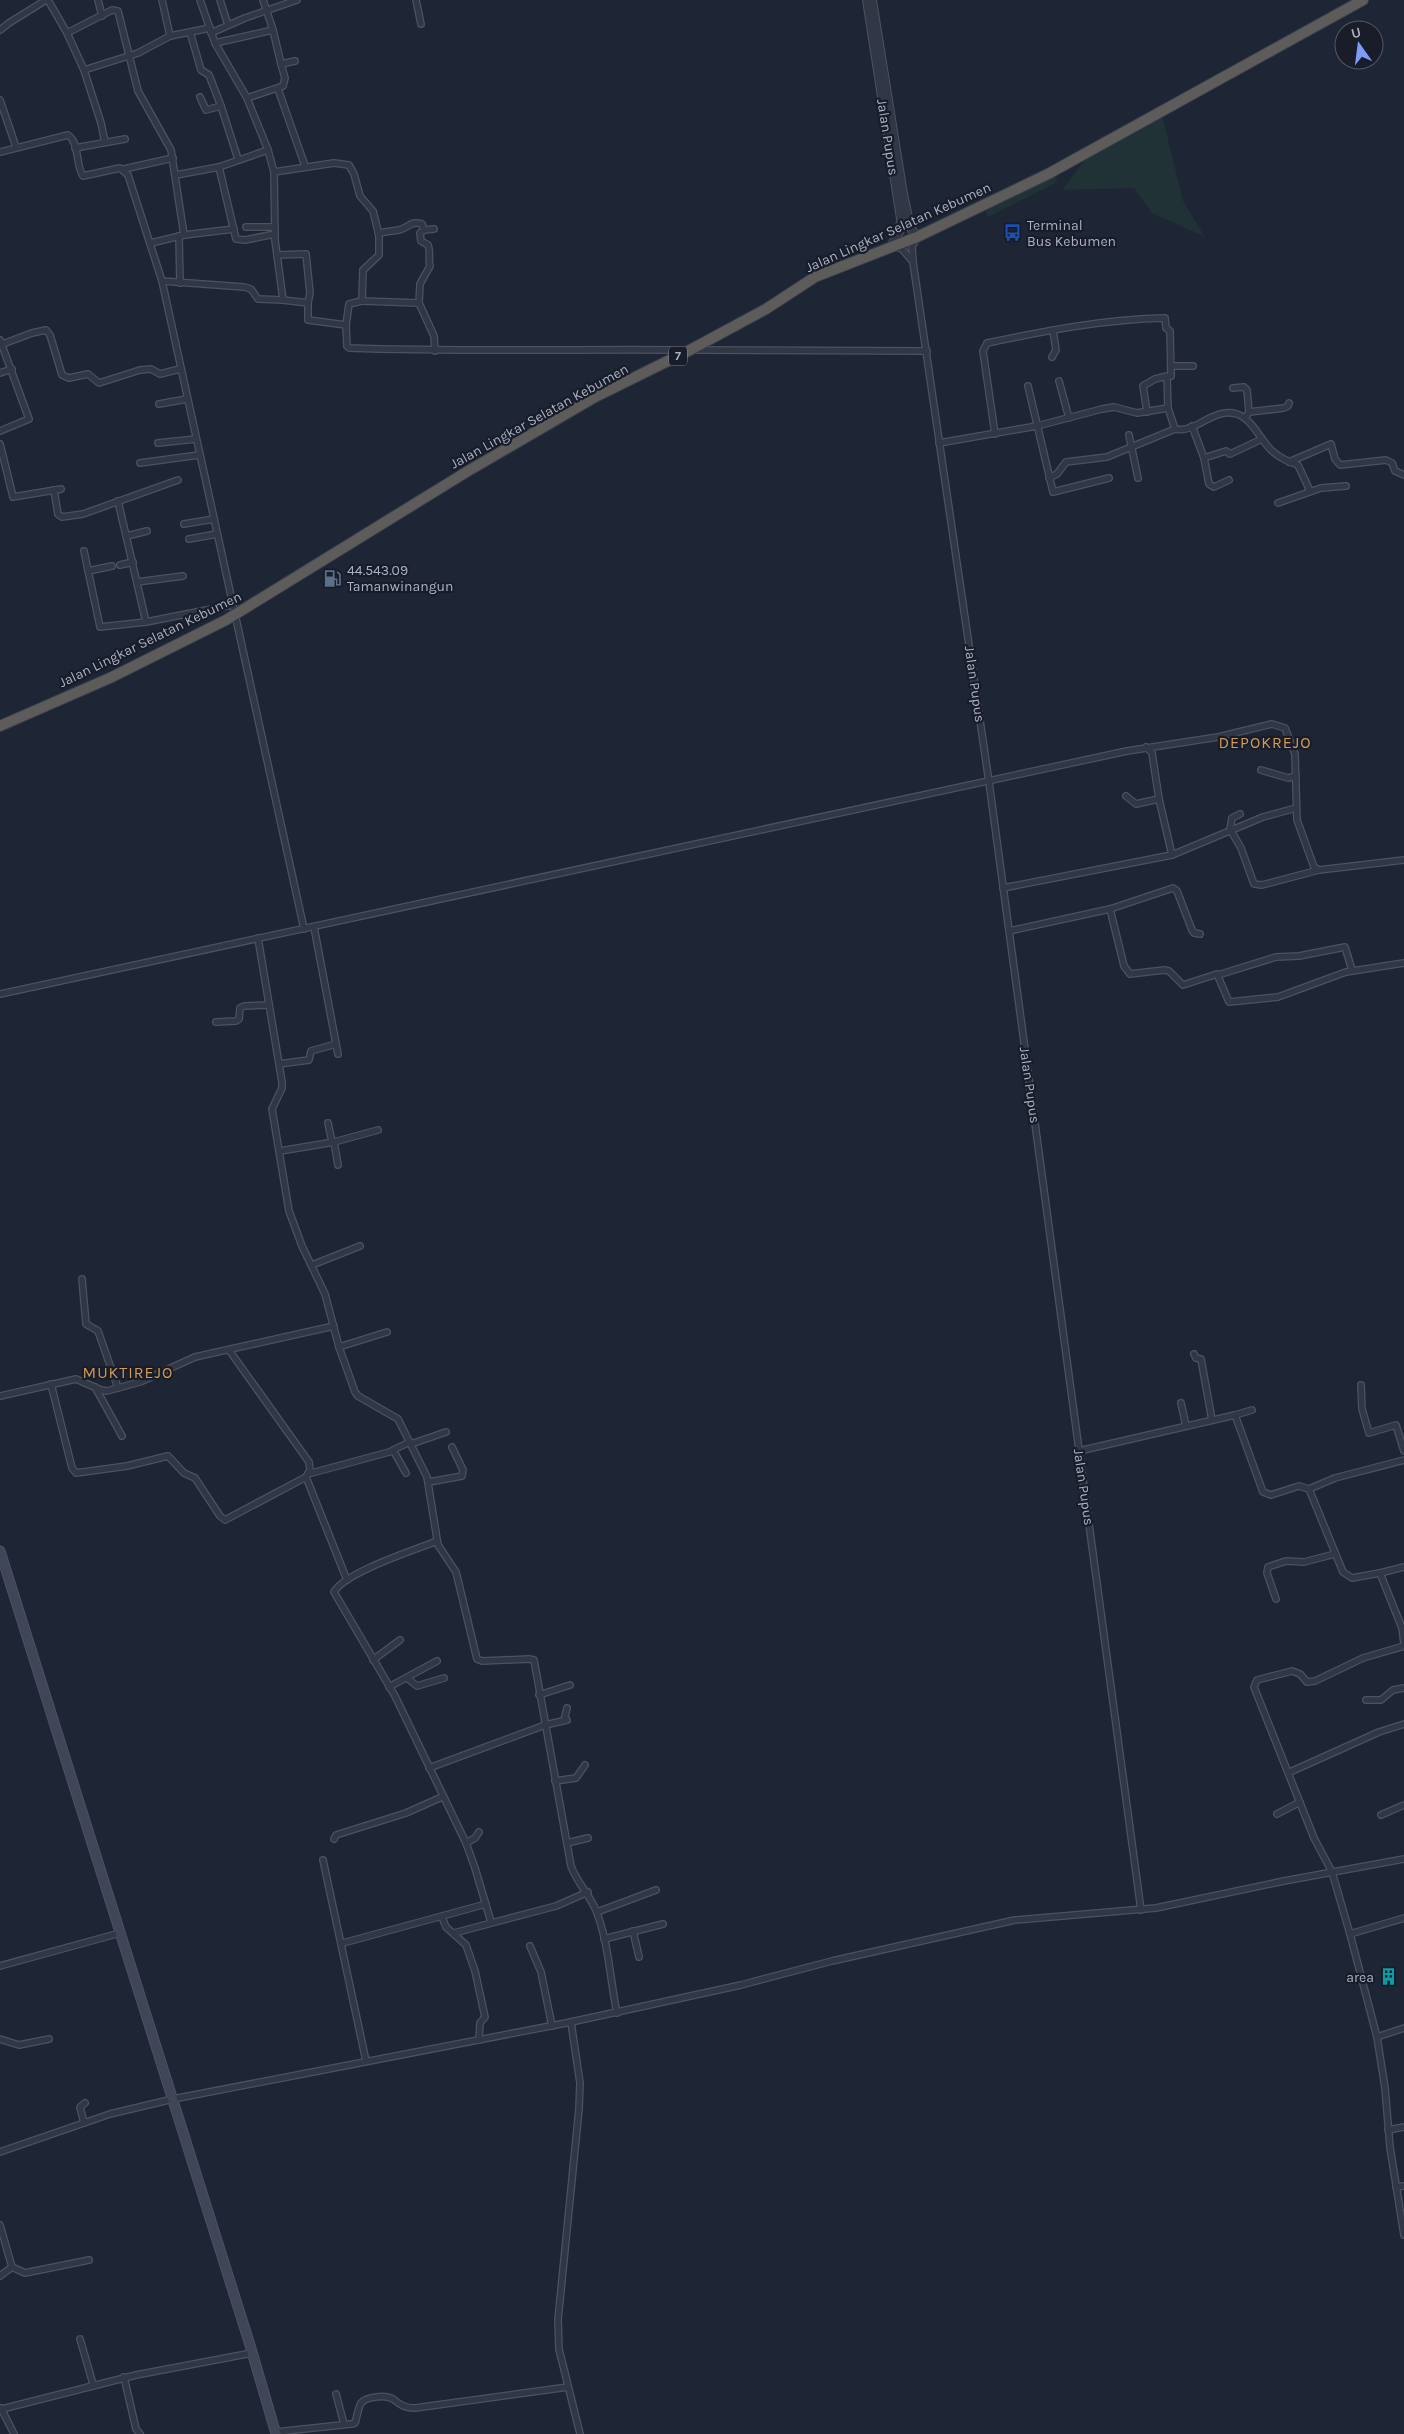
<svg xmlns="http://www.w3.org/2000/svg" width="1404" height="2434" font-family="Karla,sans-serif">
<style>
.green{fill:#213236}
.lines{fill:none;stroke-linecap:round;stroke-linejoin:round}
.minor-casing{stroke:#4c5260;stroke-width:8}
.tertiary-casing{stroke:#4c5260;stroke-width:10}
.secondary-casing{stroke:#4c5260;stroke-width:11}
.trunk-casing{stroke:#393f4c;stroke-width:12}
.minor{stroke:#323745;stroke-width:5.5}
.tertiary{stroke:#323745;stroke-width:8}
.secondary{stroke:#404658;stroke-width:9}
.trunk{stroke:#5d5c5a;stroke-width:10}
.labels{text-anchor:middle;stroke-width:4.5;stroke-linejoin:round;paint-order:stroke}
.shield{fill:#181d29;stroke:#7f8595;stroke-width:1}
.shield-label{font-size:12px;font-weight:bold;fill:#abb1c3}
.street-label{font-size:14px;fill:#abb1c3;stroke:#181d29}
.poi-label{font-size:14px;fill:#abb1c3;stroke:#181d29;text-anchor:start}
.quarter-label{font-size:16px;letter-spacing:1px;fill:#d19b57;stroke:#181d29}
</style>
<rect width="100%" height="100%" fill="#1e2534"/>
<g class="green">
<polygon points="1161,111 1183,201 1205,237 1152,213 1134,188 1062,190 1095,147"/>
<polygon points="1054,175 1058,182 988,217 985,210"/>
</g>
<g class="lines">
<defs>
<g id="minor">
<polyline points="48,0 67,33 84,70 138,53 170,36 210,28"/>
<polyline points="98,0 102,16"/>
<polyline points="162,0 170,36"/>
<path d="M200 0 215 43 247 98 268 150 274 172 275 240 283 300 308 303V320L346 325 347 346 349 348C461 352 573 349 685 350"/>
<polyline points="220,0 228,25"/>
<polyline points="416,0 421,24"/>
<polyline points="0,30 9,23 46,0"/>
<polyline points="273,30 281,64"/>
<polyline points="190,32 201,70 209,75 221,106"/>
<polyline points="67,33 112,10 118,11 138,91 171,150 184,235"/>
<polyline points="211,33 245,18 297,0"/>
<polyline points="215,43 273,30 263,0"/>
<polyline points="84,70 101,123 105,142"/>
<polyline points="278,89 305,166"/>
<polyline points="200,97 206,110 221,106 238,159"/>
<polyline points="247,98 283,86 285,78 281,64 295,61"/>
<polyline points="0,100 16,147"/>
<polyline points="75,148 125,139"/>
<path d="M0 152 68 135C80 143 75 164 83 176L120 168 128 175 162 281 304 929"/>
<polyline points="219,167 236,239 245,240 275,234"/>
<polyline points="124,169 173,158"/>
<polyline points="274,172 334,163 349,165 354,174 360,196 373,211 379,235 379,255 363,270 362,301 419,303 434,336 435,351"/>
<polyline points="176,175 219,167 268,150"/>
<polyline points="246,227 275,227"/>
<path d="M378 233C385 232 392 231 399 230 408 228 411 220 422 224L424 230"/>
<polyline points="179,236 180,283"/>
<polyline points="916,239 912,247 913,262 989,782 1141,1910"/>
<polyline points="151,243 184,235 234,229"/>
<polyline points="894,246 902,249 913,262"/>
<polyline points="277,255 306,254 310,293 308,303"/>
<polyline points="162,281 244,287 251,289 258,299 283,300"/>
<path d="M419 303 420 284 430 266C428 259 431 252 428 245L421 241 420 233 424 230 434 229"/>
<polyline points="346,325 349,304 362,301"/>
<polyline points="0,340 29,419 0,431"/>
<polyline points="0,345 32,333 46,330 50,335 62,375 69,378 88,374 99,383 140,370 151,369 160,374 180,369"/>
<polyline points="694,350 927,351"/>
<polyline points="1052,357 1056,350 1053,330"/>
<polyline points="1172,366 1193,366"/>
<polyline points="0,373 12,369"/>
<polyline points="1059,381 1069,418"/>
<polyline points="1028,386 1053,492 1109,478"/>
<polyline points="1233,388 1244,387 1247,390 1249,412 1245,418"/>
<polyline points="159,404 187,399"/>
<path d="M1147 412 1143 386 1155 379 1167 376 1168 408 1175 429C1196 434 1212 407 1237 414 1252 419 1260 439 1271 450 1280 458 1287 461 1298 465L1310 491"/>
<polyline points="1249,412 1284,408 1288,406 1289,403"/>
<polyline points="1192,426 1204,458 1209,484 1214,487 1229,480"/>
<path d="M995 434 983 351 987 343C1045 331 1105 319 1165 318L1166 328 1170 331 1171 376"/>
<polyline points="1129,435 1138,478"/>
<polyline points="158,443 196,439"/>
<polyline points="939,443 1037,426 1102,409 1114,407 1137,413 1168,408"/>
<polyline points="0,444 13,497 61,489"/>
<polyline points="1204,458 1226,451 1230,454 1262,439"/>
<polyline points="1289,462 1331,444 1335,459 1340,465 1386,460 1392,463 1395,471 1404,475"/>
<polyline points="140,463 199,455"/>
<polyline points="1049,478 1057,474 1066,462 1107,457 1175,429"/>
<polyline points="54,490 58,514 62,517 83,514 178,480"/>
<polyline points="118,501 146,622"/>
<polyline points="1278,503 1321,488 1346,486"/>
<polyline points="184,524 214,519"/>
<polyline points="127,536 147,531"/>
<polyline points="189,539 217,534"/>
<polyline points="84,551 100,627 146,622 232,605"/>
<polyline points="120,565 133,562"/>
<polyline points="88,571 112,566"/>
<polyline points="137,582 183,576"/>
<polyline points="1146,747 1152,753 1159,799 1172,855"/>
<polyline points="1261,770 1288,778 1296,776"/>
<polyline points="1126,796 1136,804 1159,799"/>
<polyline points="1240,814 1232,818 1230,829 1241,848 1254,884 1262,885 1319,870"/>
<polyline points="1003,888 1172,855 1263,817 1296,808"/>
<polyline points="1110,909 1124,966 1130,974 1164,970 1169,971 1183,985 1217,974 1229,1002 1278,997 1346,972 1404,963"/>
<polyline points="314,927 338,1054"/>
<polyline points="1009,931 1110,909 1173,888 1177,891 1192,930 1194,933 1200,934"/>
<path d="M258 938 282 1082V1088L272 1109 289 1211 302 1246 325 1294 339 1347 355 1392 358 1396 398 1419 427 1477 438 1545 456 1572 477 1659 482 1661 529 1659 534 1660 571 1866C577 1883 591 1896 597 1913 609 1945 610 1980 617 2013"/>
<polyline points="1218,975 1276,957 1299,956 1345,947 1352,970"/>
<polyline points="0,994 1127,751 1218,737 1272,724 1285,728 1295,754 1297,820 1314,867 1319,870 1404,860"/>
<polyline points="216,1022 236,1021 239,1019 240,1008 244,1006 269,1005"/>
<polyline points="279,1064 309,1060 311,1051 336,1044"/>
<polyline points="328,1123 332,1142"/>
<polyline points="334,1142 338,1165"/>
<polyline points="280,1151 334,1142 378,1130"/>
<polyline points="312,1265 360,1246"/>
<polyline points="82,1279 86,1324 98,1331 118,1388"/>
<polyline points="339,1347 387,1332"/>
<polyline points="1194,1354 1196,1358 1201,1359 1212,1420"/>
<polyline points="51,1384 72,1468 76,1473 127,1466 168,1456 184,1473 195,1478 220,1516 225,1520 306,1477 310,1470 309,1462 229,1350"/>
<polyline points="1361,1385 1362,1409 1369,1433 1396,1425 1404,1451"/>
<polyline points="95,1387 122,1436"/>
<polyline points="0,1396 76,1379 101,1390 107,1391 140,1382 195,1357 334,1326"/>
<polyline points="1181,1403 1186,1426"/>
<polyline points="1235,1415 1252,1410"/>
<polyline points="411,1444 446,1432"/>
<polyline points="1079,1451 1235,1415 1263,1492 1271,1495 1299,1486 1309,1489 1343,1572 1352,1578 1380,1573 1402,1628 1404,1643"/>
<polyline points="406,1473 393,1450 410,1442"/>
<polyline points="308,1474 393,1451"/>
<polyline points="306,1477 347,1580"/>
<polyline points="429,1482 462,1476 463,1470 452,1447"/>
<polyline points="1309,1489 1335,1478 1404,1460"/>
<path d="M437 1541C415 1550 345 1572 334 1592L395 1696 466 1843 475 1868 491 1922"/>
<polyline points="1380,1573 1404,1567"/>
<polyline points="1276,1599 1267,1573 1268,1567 1286,1561 1304,1562 1335,1554"/>
<polyline points="1404,1646 1363,1658 1315,1681 1307,1682 1300,1674 1292,1671 1257,1680 1254,1687 1314,1838 1332,1872 1350,1934 1377,2037 1385,2088 1390,2147 1404,2235"/>
<polyline points="373,1660 400,1640"/>
<polyline points="407,1678 417,1686 444,1678"/>
<polyline points="389,1687 437,1661"/>
<polyline points="539,1695 570,1685"/>
<polyline points="1366,1700 1381,1700 1393,1690 1404,1688"/>
<polyline points="564,1720 567,1708"/>
<polyline points="429,1768 545,1725 567,1720"/>
<polyline points="1290,1772 1379,1732 1404,1724"/>
<polyline points="555,1781 576,1778 585,1765"/>
<polyline points="1277,1814 1300,1802"/>
<polyline points="1381,1815 1404,1805"/>
<polyline points="334,1839 336,1835 406,1813 442,1797"/>
<polyline points="466,1843 475,1838 479,1832"/>
<polyline points="567,1843 588,1838"/>
<polyline points="323,1860 366,2061"/>
<polyline points="597,1912 656,1890"/>
<polyline points="442,1917 446,1927 466,1945 475,1971 485,2017 480,2023 479,2040"/>
<polyline points="633,1931 639,1957"/>
<polyline points="454,1933 556,1906 588,1892"/>
<polyline points="1350,1934 1404,1918"/>
<polyline points="604,1939 663,1924"/>
<polyline points="343,1943 486,1904"/>
<polyline points="530,1946 541,1972 552,2026"/>
<polyline points="0,1966 120,1933"/>
<polyline points="571,2022 580,2083 579,2109 558,2320 559,2349 580,2434"/>
<polyline points="1377,2037 1404,2028"/>
<polyline points="0,2039 19,2045 49,2039"/>
<polyline points="84,2123 80,2107 85,2103"/>
<polyline points="1388,2130 1404,2127"/>
<polyline points="0,2152 110,2114 173,2099 571,2022 741,1985 832,1961 1015,1920 1156,1908 1284,1881 1404,1859"/>
<polyline points="1396,2187 1404,2186"/>
<polyline points="0,2225 12,2267 0,2276"/>
<polyline points="12,2267 25,2273 89,2260"/>
<polyline points="80,2339 93,2384"/>
<polyline points="124,2377 136,2429 140,2434"/>
<polyline points="336,2394 344,2424"/>
<polyline points="1,2408 14,2434"/>
<polyline points="2,2409 136,2375 252,2353"/>
<path d="M276 2432 351 2424 355 2423C357 2417 358 2408 361 2403 367 2396 386 2395 393 2399 401 2405 404 2408 415 2408L568 2387"/>
</g>
<g id="tertiary">
<polyline points="867,0 901,219 900,230 892,245"/>
<polyline points="872,0 903,194 910,227 917,237"/>
</g>
<polyline id="secondary" points="0,1551 250,2345 276,2434"/>
<polyline id="trunk" points="0,726 112,677 226,620 468,471 595,397 690,350 766,309 815,277 917,237 1048,174 1363,0"/>
</defs>
<use href="#minor" class="minor-casing"/>
<use href="#tertiary" class="tertiary-casing"/>
<use href="#secondary" class="secondary-casing"/>
<use href="#trunk" class="trunk-casing"/>
<use href="#minor" class="minor"/>
<use href="#tertiary" class="tertiary"/>
<use href="#secondary" class="secondary"/>
<use href="#trunk" class="trunk"/>
</g>
<defs>
<symbol id="bus-bare" viewBox="-9 -9 18 18"><path d="M-5-6H5V4H4V6H2V4H-2V6H-4V4H-5ZM-3.5-4V0h7V-4ZM-3.5 1.2v1.5H-2V1.2ZM2 1.2v1.5H3.5V1.2Z" fill="#1a4fb4" stroke="#181d29" stroke-width="2.5" paint-order="stroke"/></symbol>
<symbol id="fuel-bare" viewBox="-9 -9 18 18"><path d="M-5.5-6h7V0h2V4h1.3V-2.5L3-4.5l.8-.8L6-3V5H2.5V1h-1V6h-7ZM-4.2-4.7v3.2H.2V-4.7Z" fill="#5c6f8a" stroke="#181d29" stroke-width="2.5" paint-order="stroke"/></symbol>
<symbol id="building-bare" viewBox="-9 -9 18 18"><path d="M-4-6H4V6H1V3H-1V6H-4ZM-2.5-4.3h1.7v1.8h-1.7ZM.8-4.3h1.7v1.8H.8ZM-2.5-1h1.7V.8h-1.7ZM.8-1h1.7V.8H.8Z" fill="#0f9aa8" stroke="#181d29" stroke-width="2.5" paint-order="stroke"/></symbol>
</defs>
<g fill-rule="evenodd">
<use href="#bus-bare" x="1000" y="220" width="25" height="25"/>
<use href="#fuel-bare" x="320" y="566" width="25" height="25"/>
<use href="#building-bare" x="1376" y="1964" width="25" height="25"/>
</g>
<g class="labels">
<rect class="shield" x="669" y="346.5" width="18" height="19" rx="4"/>
<g class="shield-label">
<text x="678" y="360">7</text>
</g>
<g class="street-label">
<text transform="translate(888 137) rotate(81)" y="5">Jalan Pupus</text>
<text transform="translate(898 227) rotate(-24)" y="5">Jalan Lingkar Selatan Kebumen</text>
<text transform="translate(539 416) rotate(-29)" y="5">Jalan Lingkar Selatan Kebumen</text>
<text transform="translate(150 639) rotate(-26)" y="5">Jalan Lingkar Selatan Kebumen</text>
<text transform="translate(975 684) rotate(82)" y="5">Jalan Pupus</text>
<text transform="translate(1030 1085) rotate(82)" y="5">Jalan Pupus</text>
<text transform="translate(1084 1487) rotate(82)" y="5">Jalan Pupus</text>
</g>
<g class="poi-label">
<text x="1027" y="230">Terminal<tspan x="1027" dy="16">Bus Kebumen</tspan></text>
<text x="347" y="575">44.543.09<tspan x="347" dy="16">Tamanwinangun</tspan></text>
<text x="1374" y="1982" text-anchor="end">area</text>
</g>
<g class="quarter-label">
<text x="1265" y="748">DEPOKREJO</text>
<text x="128" y="1378">MUKTIREJO</text>
</g>
</g>
<g transform="translate(1359 45) rotate(346)"><circle r="24" fill="#181d29" stroke="#535867"/>
<path d="M0-4L9 19L0 12L-9 19Z" fill="#7c9cf7"/>
<text y="-8" font-size="14" font-weight="bold" text-anchor="middle" fill="#abb1c3">U</text>
</g>
</svg>
